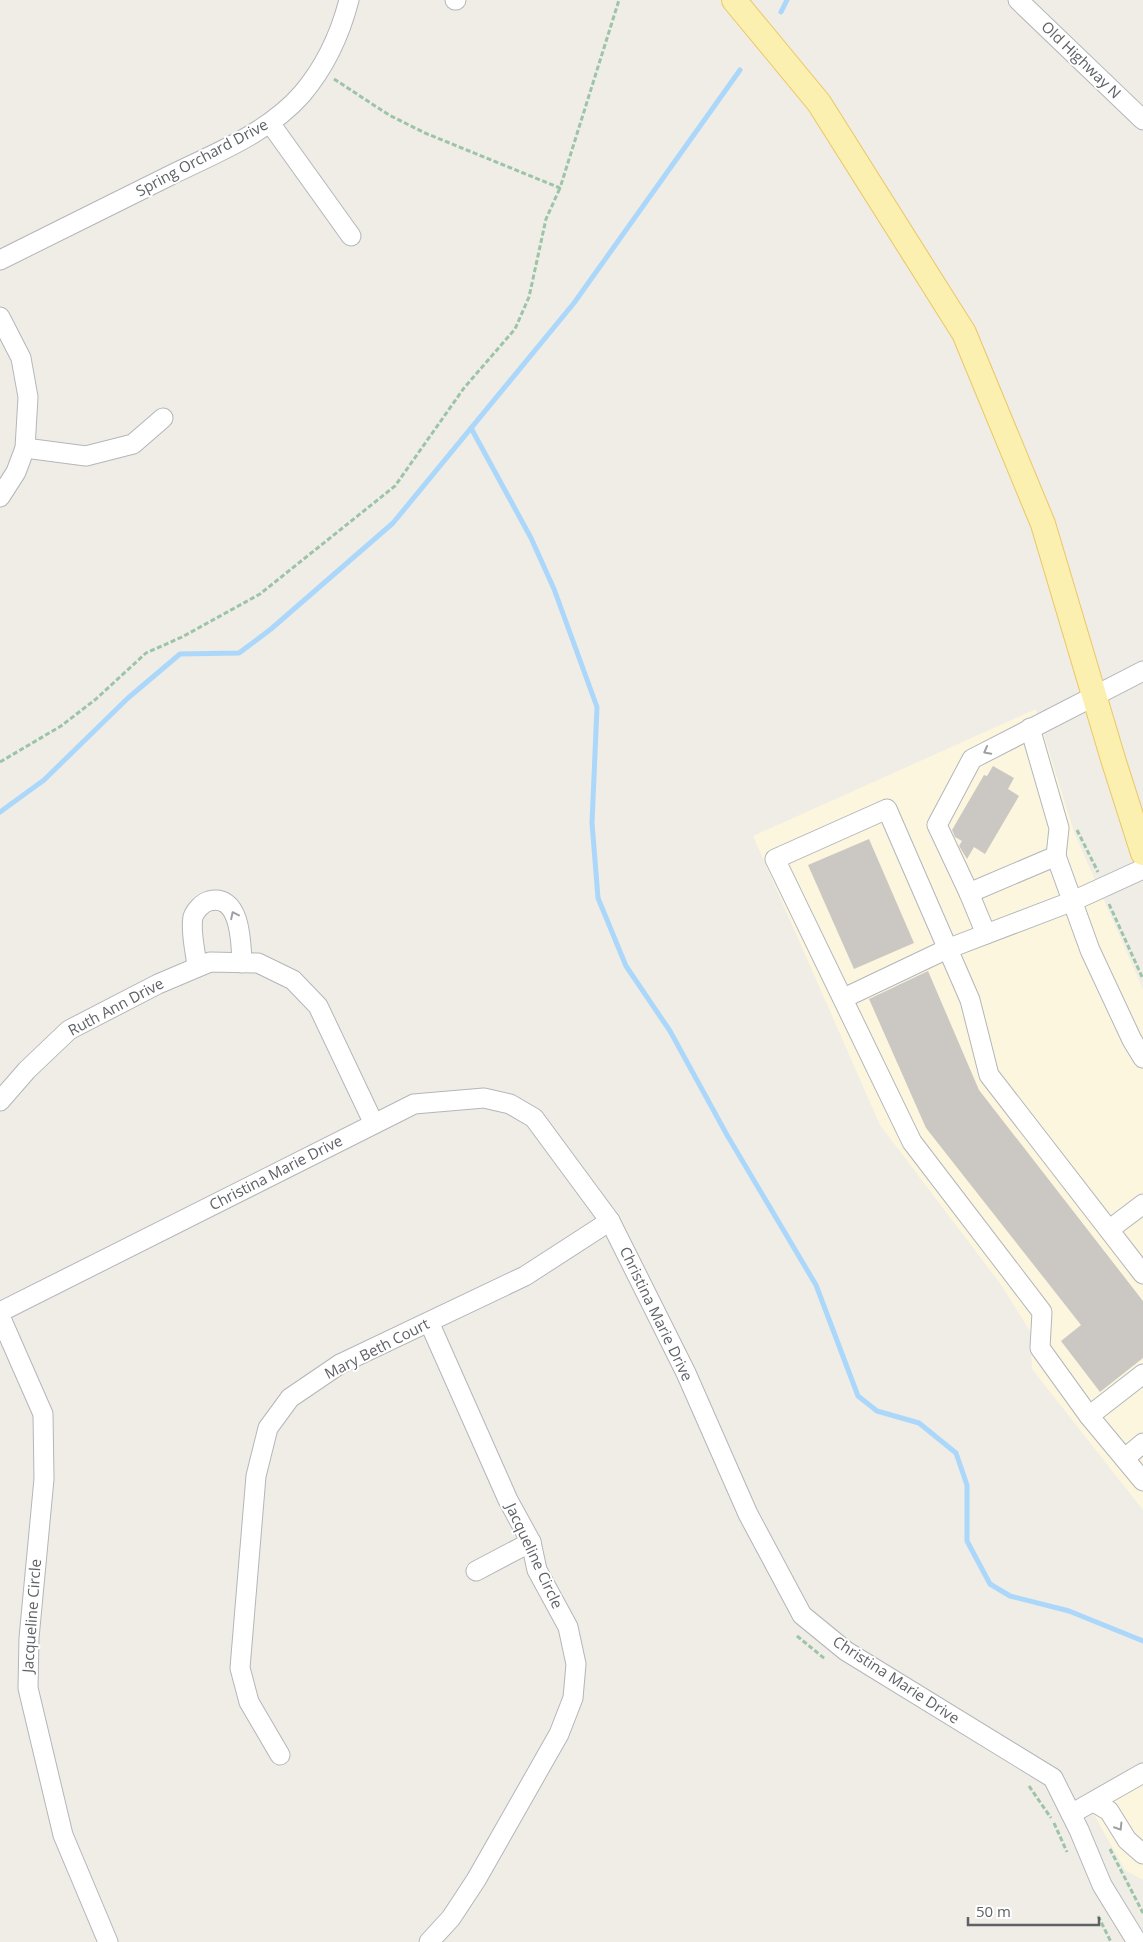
<svg xmlns="http://www.w3.org/2000/svg" width="1143" height="1942" font-family="'Open Sans',sans-serif">
<style>
.commercial{fill:#fcf6de}
.lines{fill:none;stroke-linecap:round;stroke-linejoin:round}
.stream{stroke:#abd7fb;stroke-width:5}
.building{fill:#cbc8c3}
.minor-casing{stroke:#b3b6ba;stroke-width:21}
.major-casing{stroke:#ebc764;stroke-width:26}
.path{stroke:#9cc4a8;stroke-width:3;stroke-dasharray:5 2.5;stroke-linecap:butt}
.minor{stroke:#fff;stroke-width:19}
.major{stroke:#fbf0af;stroke-width:24}
.oneway{stroke:#9ea0a3}
.labels{text-anchor:middle;stroke-width:4;stroke-linejoin:round;paint-order:stroke}
.street-label{font-size:15px;fill:#5e6166;stroke:#fff}
</style>
<rect width="100%" height="100%" fill="#efede6"/>
<g class="commercial">
<polygon points="1036,709 1074,832 1143,989 1143,1510 1032,1369 1030,1331 1002,1286 880,1125 753,836"/>
<polygon points="1143,1766 1143,1880 1125,1870 1083,1795"/>
</g>
<g class="lines">
<g class="stream">
<polyline points="781,12 787,0"/>
<polyline points="471,428 531,538 554,589 597,707 592,823 598,898 626,966 670,1031 727,1135 816,1285 858,1396 877,1411 919,1423 956,1453 967,1485 967,1541 990,1584 1010,1596 1069,1611 1143,1641"/>
<polyline points="0,812 44,780 128,698 180,654 239,653 271,629 393,523 574,303 740,70"/>
</g>
</g>
<g class="building">
<polygon points="993,766 1014,778 1008,789 1019,796 985,854 974,847 967,859 959,846 962,841 955,837 952,830 984,775 987,776"/>
<polygon points="869,839 914,943 854,969 808,865"/>
<polygon points="928,971 979,1090 1143,1301 1143,1358 1100,1392 1061,1341 1081,1325 926,1128 869,999"/>
</g>
<g class="lines">
<defs>
<g id="minor">
<polyline points="455,0 456,0"/>
<polyline points="1018,0 1143,120"/>
<polyline points="270,123 351,236"/>
<path d="M0 260C56 232 111 205 167 177 213 154 267 134 302 94 325 67 340 35 349 0"/>
<polyline points="0,317 21,358 28,397 25,448 16,472 0,497"/>
<polyline points="25,448 86,456 133,444 163,418"/>
<polyline points="1030,728 1059,828 1056,856 1090,950 1132,1040 1143,1058"/>
<polyline points="969,893 937,825 972,759 1143,671"/>
<polyline points="986,934 969,893 1056,856"/>
<path d="M197 967C196 953 190 932 193 917 195 911 202 903 209 901 241 893 241 943 242 963"/>
<polyline points="844,998 947,949 1073,901 1143,869"/>
<polyline points="0,1101 27,1070 69,1030 158,984 210,962 258,963 293,980 318,1006 374,1124"/>
<polyline points="1110,1229 1143,1204"/>
<polyline points="1143,1274 989,1075 970,1000 887,809 775,859 912,1142 1042,1312 1040,1348 1089,1416 1143,1481"/>
<polyline points="0,1312 414,1104 484,1098 510,1104 534,1118 610,1221 686,1373 748,1514 802,1615 846,1651 1053,1778 1079,1830 1102,1885 1137,1942"/>
<polyline points="0,1316 43,1414 44,1479 29,1638 28,1688 63,1835 108,1942"/>
<polyline points="1089,1416 1143,1374"/>
<polyline points="1125,1458 1143,1443"/>
<polyline points="476,1571 531,1542"/>
<polyline points="280,1755 249,1702 240,1668 256,1476 268,1428 290,1398 340,1364 525,1276 610,1221"/>
<polyline points="1094,1802 1109,1811 1127,1840 1143,1854"/>
<polyline points="1071,1814 1143,1773"/>
<polyline points="429,1942 451,1918 476,1880 559,1734 573,1698 576,1664 568,1627 537,1570 531,1542 508,1500 429,1322"/>
</g>
<polyline id="major" points="734,0 819,103 964,333 1043,524 1113,759 1143,853"/>
</defs>
<use href="#minor" class="minor-casing"/>
<use href="#major" class="major-casing"/>
<g class="path">
<polyline points="334,79 389,115 425,133 560,188 619,0"/>
<polyline points="0,762 61,726 96,699 146,653 182,637 260,594 395,486 464,388 515,329 529,297 546,219 560,188"/>
<polyline points="1077,830 1098,872"/>
<polyline points="1109,904 1143,979"/>
<polyline points="797,1636 825,1659"/>
<polyline points="1029,1786 1051,1818"/>
<polyline points="1054,1823 1067,1852"/>
<polyline points="1110,1849 1143,1913"/>
<polyline points="1098,1916 1111,1942"/>
</g>
<use href="#minor" class="minor"/>
<use href="#major" class="major"/>
</g>
<defs><path id="oneway-chevron" d="M-2-3.5L2.5 0L-2 3.5" fill="none" stroke-width="1.6" stroke-linecap="round" stroke-linejoin="round" transform="scale(1.25)"/></defs>
<g class="oneway">
<use href="#oneway-chevron" transform="translate(987 751) rotate(152)"/>
<use href="#oneway-chevron" transform="translate(234 915) rotate(-116)"/>
<use href="#oneway-chevron" transform="translate(1119 1827) rotate(58)"/>
</g>
<g class="labels">
<g class="street-label">
<text transform="translate(1081 60) rotate(44)" y="5">Old Highway N</text>
<text transform="translate(202 158) rotate(-28)" y="5">Spring Orchard Drive</text>
<text transform="translate(116 1007) rotate(-28)" y="5">Ruth Ann Drive</text>
<text transform="translate(276 1173) rotate(-27)" y="5">Christina Marie Drive</text>
<text transform="translate(656 1314) rotate(64)" y="5">Christina Marie Drive</text>
<text transform="translate(377 1349) rotate(-27)" y="5">Mary Beth Court</text>
<text transform="translate(534 1556) rotate(65)" y="5">Jacqueline Circle</text>
<text transform="translate(32 1616) rotate(-86)" y="5">Jacqueline Circle</text>
<text transform="translate(896 1680) rotate(33)" y="5">Christina Marie Drive</text>
</g>
</g>
<path d="M968 1917v8h131v-8" fill="none" stroke="#5e6166" stroke-width="2.5"/>
<text x="976" y="1917" font-size="15" fill="#5e6166" stroke="#ffffff" stroke-width="4" paint-order="stroke">50 m</text>
</svg>
